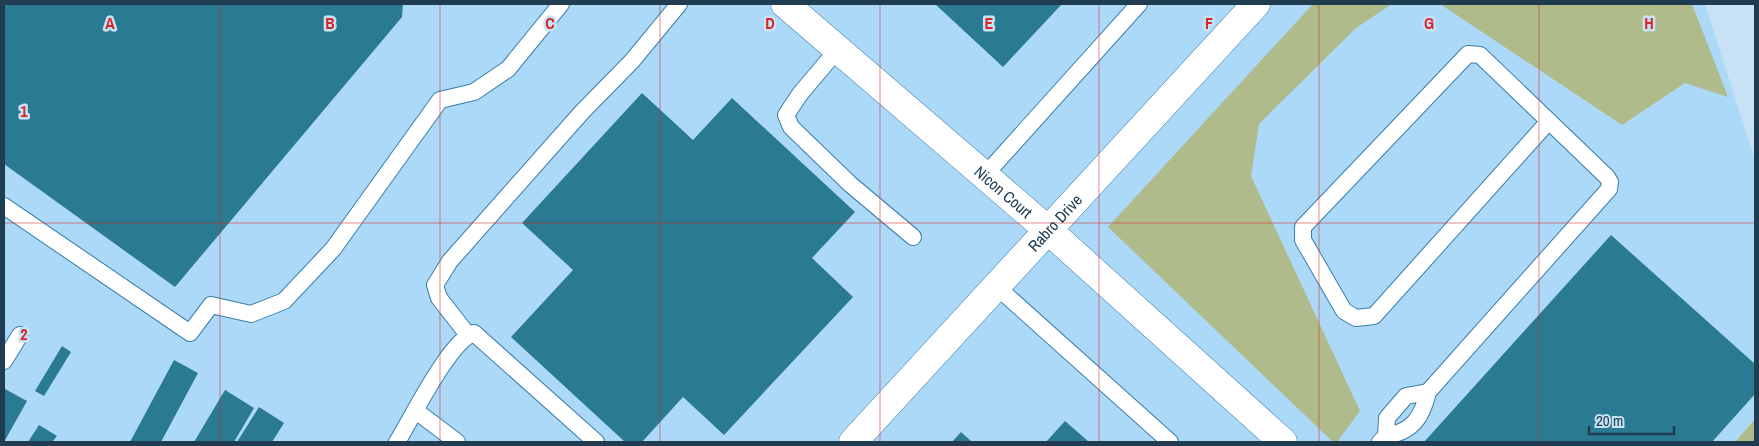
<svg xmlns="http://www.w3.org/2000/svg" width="1759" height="446" font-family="'Archivo Narrow',sans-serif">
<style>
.built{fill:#add9f9}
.green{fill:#afbb8b}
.building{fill:#2a7b91}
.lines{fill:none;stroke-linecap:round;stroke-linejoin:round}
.lane-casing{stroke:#387ea9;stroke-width:18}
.street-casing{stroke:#387ea9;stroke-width:29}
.secondary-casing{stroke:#387ea9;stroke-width:29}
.lane{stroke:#fff;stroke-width:16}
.street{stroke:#fff;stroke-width:28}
.secondary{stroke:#fff;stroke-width:28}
.grid{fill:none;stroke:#d62828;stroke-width:1;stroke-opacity:0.55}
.labels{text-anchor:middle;stroke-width:5;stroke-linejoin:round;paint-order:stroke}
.street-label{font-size:16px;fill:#203c50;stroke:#c7e2f5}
.grid-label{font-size:16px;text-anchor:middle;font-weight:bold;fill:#d62828;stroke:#c7e2f5;stroke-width:5;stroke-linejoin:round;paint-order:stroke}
</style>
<rect width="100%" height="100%" fill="#c7e2f5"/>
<polygon class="built" points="4,4 1705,4 1755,160 1755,419 1735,442 4,442"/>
<g class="green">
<polygon points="1313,4 1392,4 1356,28 1259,124 1251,176 1360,411 1337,442 1333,442 1108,227"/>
<polygon points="1440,4 1692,4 1728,97 1685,83 1622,125"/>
<polygon points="1755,419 1755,442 1735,442"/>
</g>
<g class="building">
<polygon points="4,4 403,4 402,17 175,287 4,164"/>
<polygon points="935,4 1062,4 1003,67"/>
<polygon points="642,93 693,140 732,98 855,212 812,258 853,297 724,435 683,397 642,442 625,442 511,337 573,270 522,223"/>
<polygon points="1611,235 1755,364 1755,394 1712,442 1424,442"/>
<polygon points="62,346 71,352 44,396 35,391"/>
<polygon points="174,360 198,373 161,442 130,442"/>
<polygon points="5,389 27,401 4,442 4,390"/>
<polygon points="225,390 254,408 234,442 194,442"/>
<polygon points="259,407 284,423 272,442 237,442"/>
<polygon points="1065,421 1089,442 1046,442"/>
<polygon points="39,425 57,436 53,441 56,442 28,442"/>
<polygon points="961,432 972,442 952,442"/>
</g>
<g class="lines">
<defs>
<g id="lane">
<polyline points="838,49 800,94 786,115 791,127 850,184 913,237"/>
<polyline points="985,175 1139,4"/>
<polyline points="4,206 190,333 211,305 251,314 284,301 333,249 440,100 474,92 508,69 561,4"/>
<polyline points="996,286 1170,442"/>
<polyline points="468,335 439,298 435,285 450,261 582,112 632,61 679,4"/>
<polyline points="4,361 20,335"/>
<polyline points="1428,392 1609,189 1610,182 1607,177 1480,55 1468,54 1303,227 1303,240 1344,311 1356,318 1374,316 1549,121"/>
<polyline points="416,411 457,442"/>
<path d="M397 442C412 418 450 340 474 333L596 442"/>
<path d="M1380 442 1386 436 1387 418 1406 396 1428 392C1422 418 1412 432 1386 436"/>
</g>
<g id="street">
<path id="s1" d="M785 4 1048 230 1283 442"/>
</g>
<g id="secondary">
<path id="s2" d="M853 442 1256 4"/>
</g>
</defs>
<use href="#lane" class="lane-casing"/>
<use href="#street" class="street-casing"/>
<use href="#secondary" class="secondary-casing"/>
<use href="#lane" class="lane"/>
<use href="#street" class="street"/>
<use href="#secondary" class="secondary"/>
</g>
<path class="grid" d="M220 4V442M440 4V442M660 4V442M880 4V442M1099 4V442M1319 4V442M1539 4V442M4 223H1755"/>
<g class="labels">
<g class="street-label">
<text dy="6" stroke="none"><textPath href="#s1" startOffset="288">Nicon Court</textPath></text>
<text dy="6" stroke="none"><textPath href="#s2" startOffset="298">Rabro Drive</textPath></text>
</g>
</g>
<g class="grid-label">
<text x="110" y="29">A</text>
<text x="330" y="29">B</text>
<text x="550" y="29">C</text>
<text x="770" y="29">D</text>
<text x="989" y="29">E</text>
<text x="1209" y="29">F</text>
<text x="1429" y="29">G</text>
<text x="1649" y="29">H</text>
<text x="24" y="117">1</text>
<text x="24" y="340">2</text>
</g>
<rect width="1759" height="446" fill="none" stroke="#203c50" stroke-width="10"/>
<path d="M1589 426v8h85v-8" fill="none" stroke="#203c50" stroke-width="2.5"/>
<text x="1596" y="426" font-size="15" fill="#203c50" stroke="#c7e2f5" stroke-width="4" paint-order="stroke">20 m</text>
</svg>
